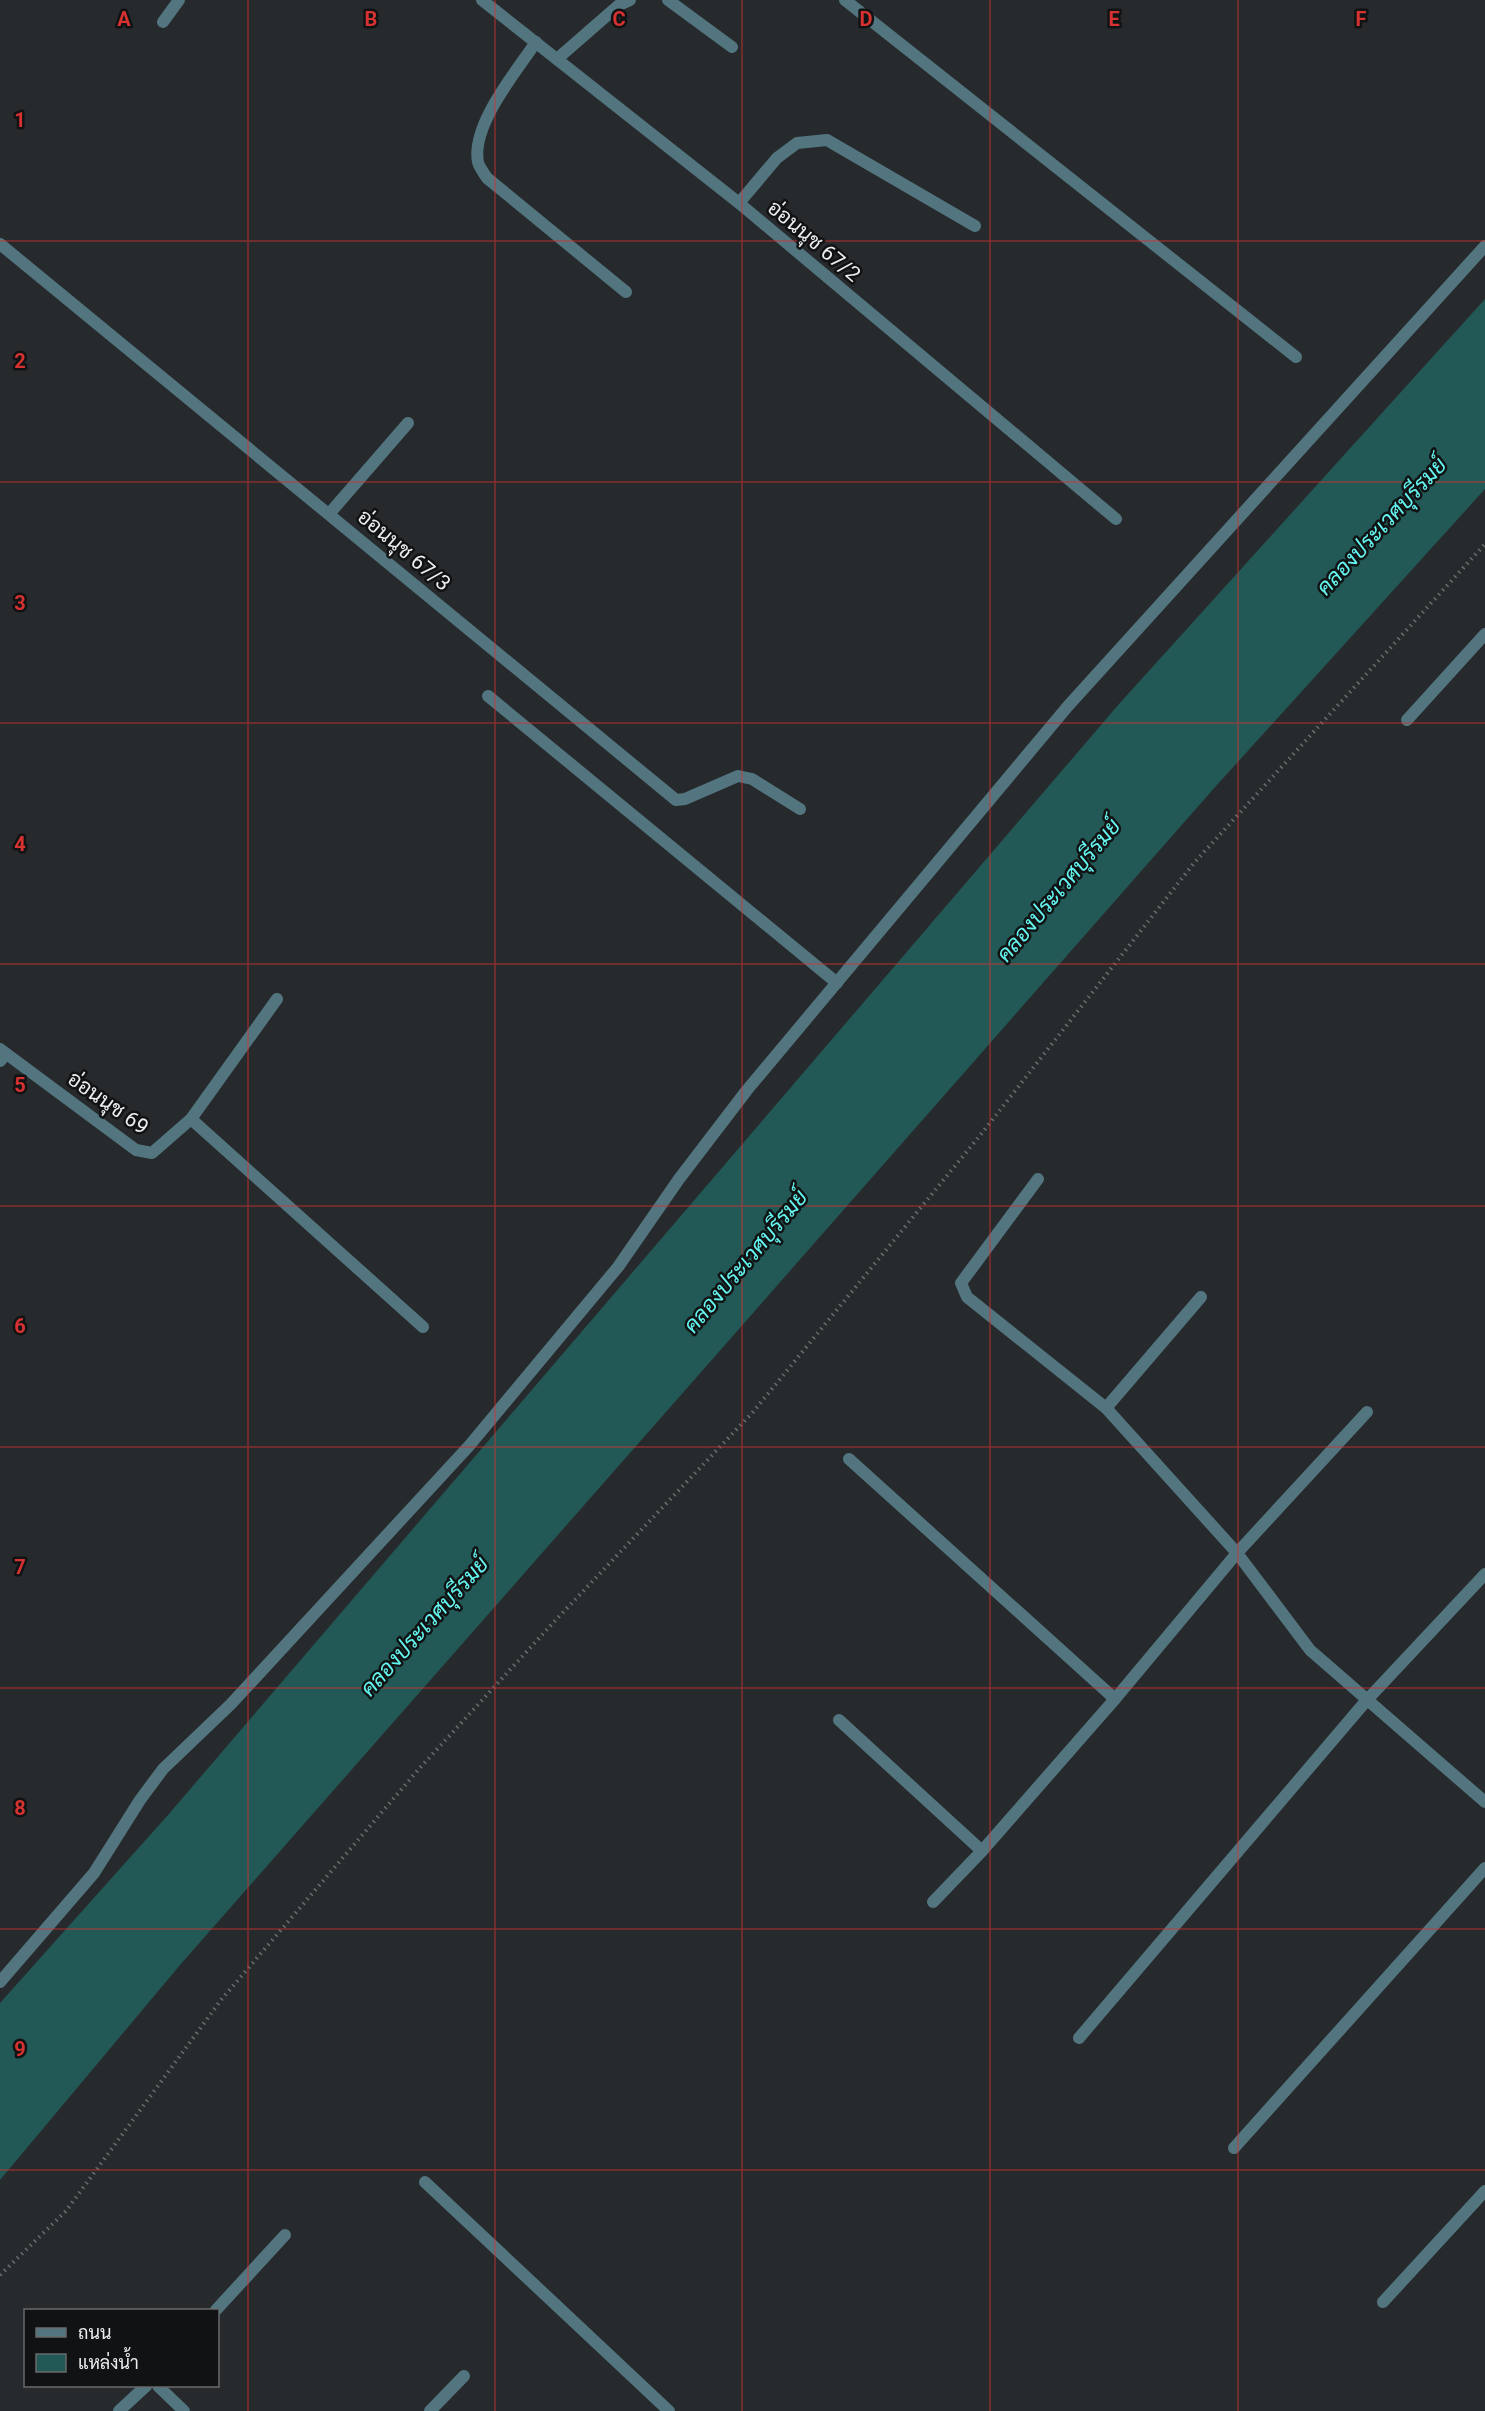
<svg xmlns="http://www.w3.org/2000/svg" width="1485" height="2411" font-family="Roboto,Sarabun,sans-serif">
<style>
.water{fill:#225956}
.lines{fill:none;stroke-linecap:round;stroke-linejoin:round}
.path{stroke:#6a6d6e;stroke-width:4;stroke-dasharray:1.5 4.5;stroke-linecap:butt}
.lane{stroke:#52757f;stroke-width:12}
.street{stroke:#52757f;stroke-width:12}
.grid{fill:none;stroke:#d73232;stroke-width:1.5;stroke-opacity:0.55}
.labels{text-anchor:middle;stroke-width:5;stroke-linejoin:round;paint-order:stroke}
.street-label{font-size:21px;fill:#ebedee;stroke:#111213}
.water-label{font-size:22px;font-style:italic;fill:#64f6f0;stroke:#111213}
.grid-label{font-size:20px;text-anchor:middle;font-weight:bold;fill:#d73232;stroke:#111213;stroke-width:5;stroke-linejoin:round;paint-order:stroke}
</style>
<rect width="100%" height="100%" fill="#272a2c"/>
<polygon class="water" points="1485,299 1485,489 1216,786 180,1965 0,2180 0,2003 168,1815 1119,704"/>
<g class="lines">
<polyline class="path" points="0,2275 66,2211 221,2000 418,1770 552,1624 753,1412 982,1133 1194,863 1485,544"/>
<g class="lane">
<polyline points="668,0 732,47"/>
<polyline points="163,22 179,0"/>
<path d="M536 42C516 72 471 125 478 162 479 167 484 173 487 178L626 292"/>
<polyline points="557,59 619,5 630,0"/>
<polyline points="739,203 777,158 797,143 827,140 975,226"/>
<polyline points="329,514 408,423"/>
<polyline points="488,696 837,983"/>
<polyline points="0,1061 6,1054"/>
<polyline points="425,2182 669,2411"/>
</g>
<g class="street">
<polyline points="482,0 739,203 1116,519"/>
<polyline points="845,0 1296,357"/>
<polyline points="0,244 676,800 685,799 738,776 752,779 800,809"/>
<polyline points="1407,720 1485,634"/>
<polyline points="0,1049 136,1150 152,1153 191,1119 277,999"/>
<polyline points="191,1119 423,1327"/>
<polyline points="1038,1179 961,1283 967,1297 1106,1408 1237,1553 1310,1650 1485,1802"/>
<polyline points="1106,1408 1201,1297"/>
<polyline points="849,1459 1115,1699"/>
<polyline points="839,1720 982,1851"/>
<polyline points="933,1902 982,1851 1115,1699 1237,1553 1367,1412"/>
<polyline points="0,1982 94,1873 140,1800 163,1769 231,1704 469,1446 618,1267 679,1179 747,1090 1068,706 1485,246"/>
<polyline points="1079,2038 1366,1701 1485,1574"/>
<polyline points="1234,2148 1485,1868"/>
<polyline points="1383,2302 1485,2191"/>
<polyline points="216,2310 285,2235"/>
<polyline points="158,2386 184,2411"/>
<polyline points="119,2411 146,2386"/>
<polyline points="430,2411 464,2376"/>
</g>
</g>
<path class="grid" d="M248 0V2411M495 0V2411M742 0V2411M990 0V2411M1238 0V2411M0 241H1485M0 482H1485M0 723H1485M0 964H1485M0 1206H1485M0 1447H1485M0 1688H1485M0 1929H1485M0 2170H1485"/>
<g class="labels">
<g class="street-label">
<text transform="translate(814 241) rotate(40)" y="7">อ่อนนุช 67/2</text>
<text transform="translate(404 550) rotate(40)" y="7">อ่อนนุช 67/3</text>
<text transform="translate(108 1103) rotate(35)" y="7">อ่อนนุช 69</text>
</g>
<g class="water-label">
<text transform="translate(1381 526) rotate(-47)" y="8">คลองประเวศบุรีรมย์</text>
<text transform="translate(1058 890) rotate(-50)" y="8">คลองประเวศบุรีรมย์</text>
<text transform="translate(745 1261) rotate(-50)" y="8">คลองประเวศบุรีรมย์</text>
<text transform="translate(424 1626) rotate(-48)" y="8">คลองประเวศบุรีรมย์</text>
</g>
</g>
<g class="grid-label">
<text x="124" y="26">A</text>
<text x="371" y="26">B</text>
<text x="619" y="26">C</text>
<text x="866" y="26">D</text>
<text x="1114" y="26">E</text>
<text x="1361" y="26">F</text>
<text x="20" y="127">1</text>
<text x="20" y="368">2</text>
<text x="20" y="610">3</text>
<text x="20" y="851">4</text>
<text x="20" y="1092">5</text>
<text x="20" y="1333">6</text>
<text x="20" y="1574">7</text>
<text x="20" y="1815">8</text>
<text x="20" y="2056">9</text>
</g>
<rect x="24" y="2309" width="195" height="78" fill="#111213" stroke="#686a6b" stroke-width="1.5"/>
<rect x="36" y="2328" width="30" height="9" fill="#52757f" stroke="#686a6b" stroke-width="1.5"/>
<text x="78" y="2339" font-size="18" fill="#ebedee">ถนน</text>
<rect x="36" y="2354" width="30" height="18" fill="#225956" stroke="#686a6b" stroke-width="1.5"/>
<text x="78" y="2369" font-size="18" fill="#ebedee">แหล่งน้ำ</text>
</svg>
